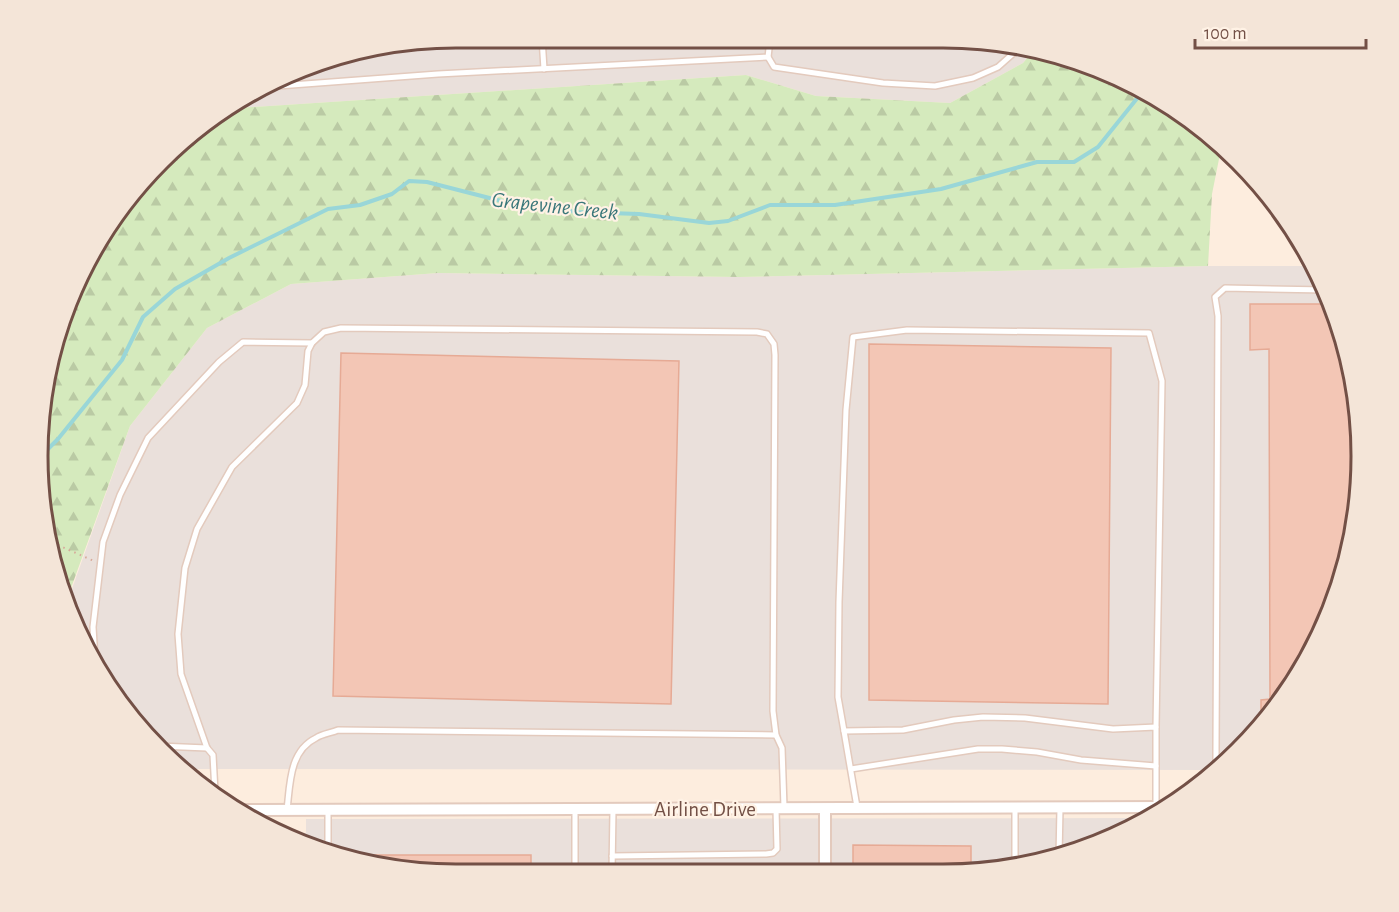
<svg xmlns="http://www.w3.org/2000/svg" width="1399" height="912" font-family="'Alegreya Sans',sans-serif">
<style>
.industrial{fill:#eae0db}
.forest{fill:url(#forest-firs)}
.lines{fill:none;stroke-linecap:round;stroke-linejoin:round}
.stream{stroke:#99d6d8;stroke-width:4}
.building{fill:#f3c6b5;stroke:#e6aa95;stroke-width:1.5}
.service-casing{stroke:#e3cabd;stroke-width:8}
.minor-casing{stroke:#e3cabd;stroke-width:14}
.path{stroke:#d7a999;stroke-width:2;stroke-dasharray:1.5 4.5;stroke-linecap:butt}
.service{stroke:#fff;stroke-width:5}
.minor{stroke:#fff;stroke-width:10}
.labels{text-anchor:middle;stroke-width:4.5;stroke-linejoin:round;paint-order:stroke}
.street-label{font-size:21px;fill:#735046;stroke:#fff2e5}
.water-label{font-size:22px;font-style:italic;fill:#3a777a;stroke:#fff2e5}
.rim{fill:none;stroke:#735046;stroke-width:3}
</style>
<defs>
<pattern id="forest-firs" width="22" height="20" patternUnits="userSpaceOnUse" patternTransform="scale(1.5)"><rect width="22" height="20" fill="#d5eabd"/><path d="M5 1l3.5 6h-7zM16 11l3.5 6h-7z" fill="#bacaa4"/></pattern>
</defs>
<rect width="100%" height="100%" fill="#fdedde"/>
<g class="industrial">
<polygon points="456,38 998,41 1032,51 1023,63 950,103 816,96 746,75 222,109 322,60"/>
<polygon points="1208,266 1315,266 1347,347 1361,428 1358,510 1339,590 1306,665 1258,732 1217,770 178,769 108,688 68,600 130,426 207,328 291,284 438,273 739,277"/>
<polygon points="1149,818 1128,831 1051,860 970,874 402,871 296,843 281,833 306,833 306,819"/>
</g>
<polygon class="forest" points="1032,52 1128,81 1222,144 1212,194 1208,266 739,277 438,273 291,284 207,328 130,426 67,599 52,565 38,456 60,321 122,205 184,153 185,144 222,109 746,75 816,96 950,103 1023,63"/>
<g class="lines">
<polyline class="stream" points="38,459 58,439 122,360 143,317 175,289 229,258 328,209 360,205 392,194 409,181 427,182 509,203 578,212 639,214 709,223 728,221 770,205 835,205 941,189 1037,162 1074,162 1098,147 1143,91"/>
</g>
<g class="building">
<polygon points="1250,304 1331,304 1347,347 1361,428 1358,510 1339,590 1306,665 1261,728 1261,700 1270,699 1269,349 1250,350"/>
<polygon points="869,344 1111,348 1108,704 869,700"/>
<polygon points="341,353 679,361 671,704 333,696"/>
<polygon points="853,845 971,846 971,874 853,873"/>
<polygon points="352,855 531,855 531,872 402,871 352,858"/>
</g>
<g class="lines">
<defs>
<g id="service">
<polyline points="542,38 544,69"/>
<polyline points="768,57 774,67 883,83 935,86 973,78 998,67 1017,50 1017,47"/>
<polyline points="265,87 438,74 768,57 770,40"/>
<polyline points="95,660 93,627 103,542 120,495 148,438 219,362 243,342 312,343"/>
<polyline points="844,731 838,697 839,602 846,410 853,337 907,330 1149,333 1162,381 1156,727"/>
<polyline points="159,746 207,748"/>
<polyline points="1222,766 1216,766 1216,748 1218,316 1215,297 1225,288 1325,290"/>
<polyline points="851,769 978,749 1002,749 1037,752 1081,760 1156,766"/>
<polyline points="215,792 213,755 207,748 181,674 178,634 185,568 197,529 232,467 297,403 305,385 308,351 312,343 324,332 341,328 757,332 767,334 774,344 775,355 773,711 776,735 782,748 784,807"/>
<polyline points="857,807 844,731 903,730 954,720 983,717 1025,718 1113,729 1156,727 1156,807"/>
<path d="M287 810C290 785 289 751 316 738 322 734 331 733 338 730L776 735"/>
<polyline points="575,810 575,872"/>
<polyline points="328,851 328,810"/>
<polyline points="1059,853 1070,853"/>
<polyline points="612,856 766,854 773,853 777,849 776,809"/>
<polyline points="1059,857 1060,808"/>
<polyline points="1015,866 1015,808"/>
<polyline points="612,872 613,810"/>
</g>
<g id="minor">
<polyline points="825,809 825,873"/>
<polyline points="243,810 1167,807"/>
</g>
</defs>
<use href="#service" class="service-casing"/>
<use href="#minor" class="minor-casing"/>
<polyline class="path" points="48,538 60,546 94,561"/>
<use href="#service" class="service"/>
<use href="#minor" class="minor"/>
</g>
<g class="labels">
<g class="street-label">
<text x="705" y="816">Airline Drive</text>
</g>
<g class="water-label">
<text transform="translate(555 205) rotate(6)" y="8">Grapevine Creek</text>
</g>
</g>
<path d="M0 0H1399V912H0ZM456 48H943A408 408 0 0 1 1351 456V456A408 408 0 0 1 943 864H456A408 408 0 0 1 48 456V456A408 408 0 0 1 456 48Z" fill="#f4e5d8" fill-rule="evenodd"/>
<path class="rim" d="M456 48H943A408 408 0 0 1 1351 456V456A408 408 0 0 1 943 864H456A408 408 0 0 1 48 456V456A408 408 0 0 1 456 48Z"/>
<path d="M1195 39v9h171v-9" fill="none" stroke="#735046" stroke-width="3"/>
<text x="1204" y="39" font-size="18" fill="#735046" stroke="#fff2e5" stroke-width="4.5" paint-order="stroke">100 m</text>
</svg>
